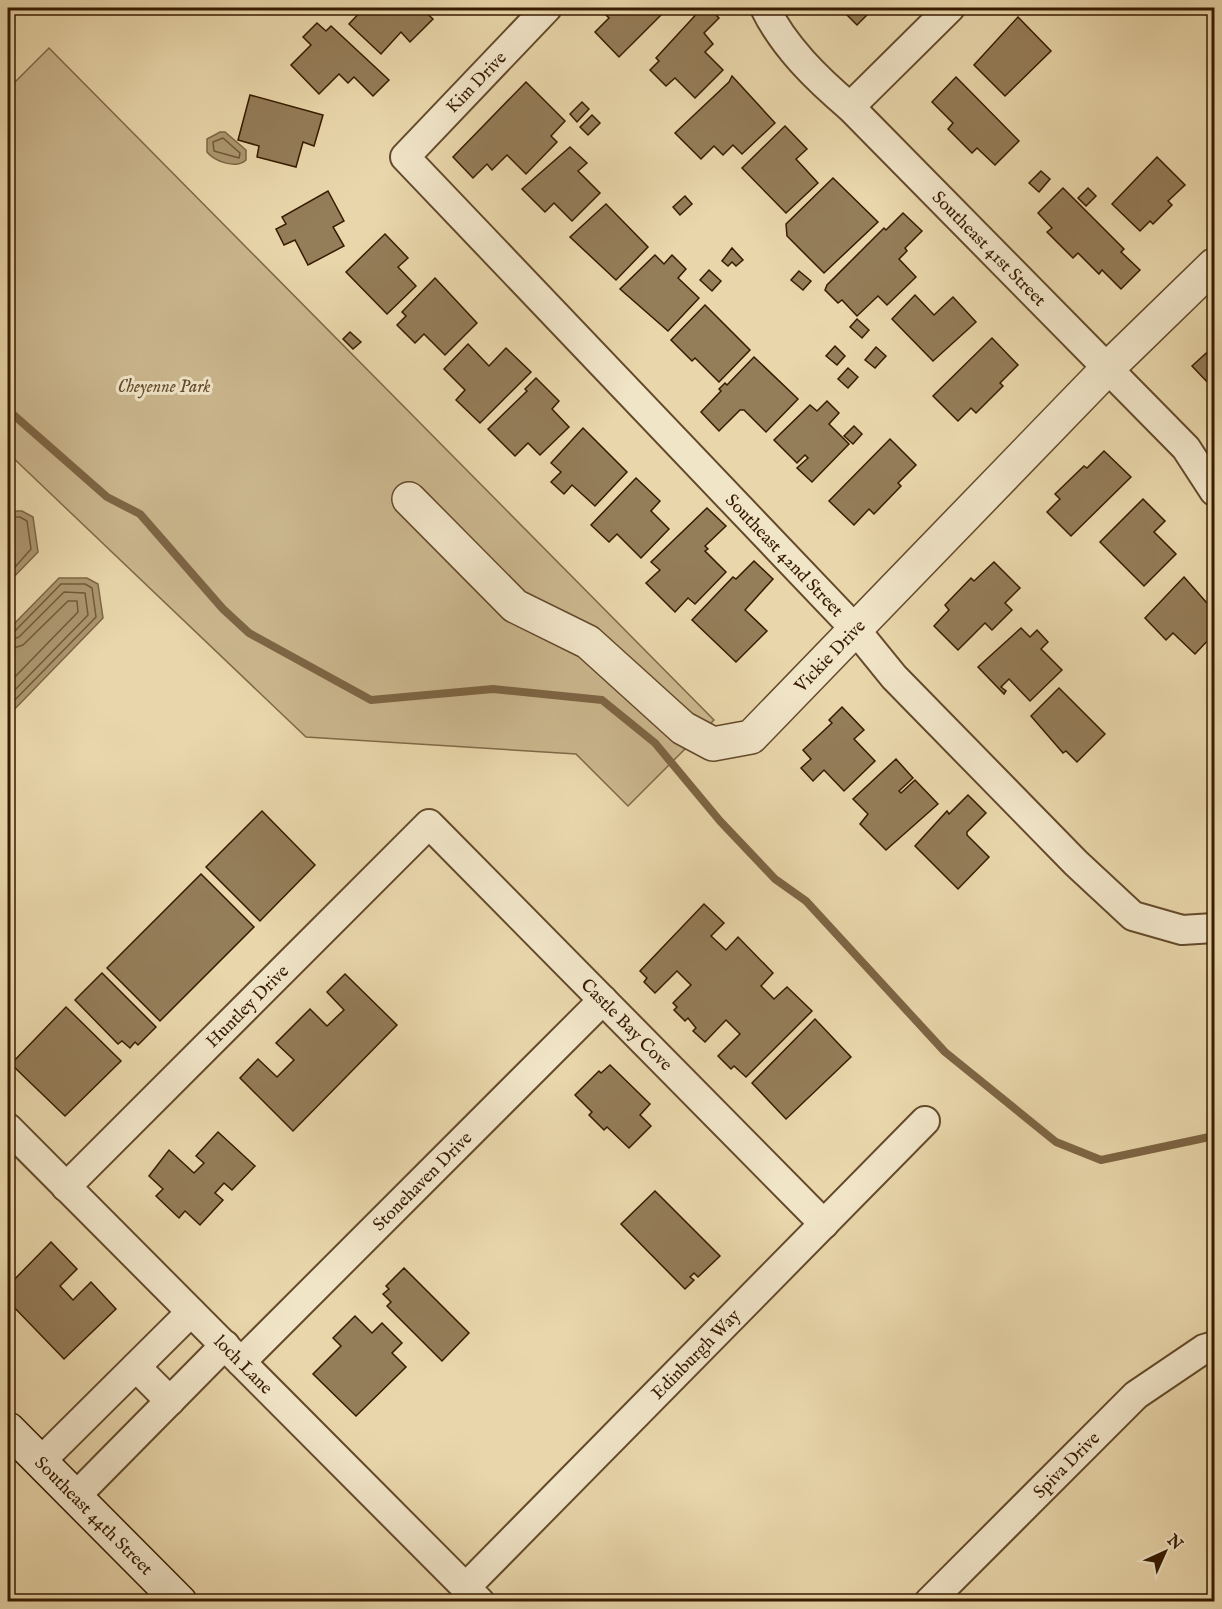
<svg xmlns="http://www.w3.org/2000/svg" width="1222" height="1609" font-family="'IM FELL English',serif">
<style>
.green{fill:#cbb78e;stroke:#816947;stroke-width:1.5}
.water{fill:#ac9771;stroke:#7d6544;stroke-width:1.5}
.lines{fill:none;stroke-linecap:round;stroke-linejoin:round}
.shore{stroke:#725938;stroke-width:1.5}
.stream{stroke:#7d6544;stroke-width:8}
.building{fill:#947d59;stroke:#371b00;stroke-width:1.5}
.minor-casing{stroke:#644a2b;stroke-width:32}
.tertiary-casing{stroke:#644a2b;stroke-width:36}
.secondary-casing{stroke:#371b00;stroke-width:36}
.minor{stroke:#f1e5c8;stroke-width:28}
.tertiary{stroke:#f1e5c8;stroke-width:33}
.secondary{stroke:#f1e5c8;stroke-width:33}
.labels{text-anchor:middle;stroke-width:6;stroke-linejoin:round;paint-order:stroke}
.street-label{font-size:18px;fill:#371b00;stroke:#f1e5c8}
.park-label{font-size:18px;font-style:italic;fill:#634a2b;stroke:#f1e5c8}
</style>
<rect width="100%" height="100%" fill="#e9d7ab"/>
<filter id="stains"><feTurbulence type="fractalNoise" baseFrequency=".00333" numOctaves="4"/><feColorMatrix values="0 0 0 0 .2 0 0 0 0 .09 0 0 0 0 .02 0 0 0 .5 -.17"/></filter>
<radialGradient id="worn" r=".72"><stop offset=".6" stop-color="#630" stop-opacity="0"/><stop offset="1" stop-color="#630" stop-opacity=".3"/></radialGradient>
<polygon class="green" points="49,48 714,720 628,806 576,754 306,737 8,453 8,89"/>
<g class="water">
<path d="M220 132H225L246 150V160C237 169 215 162 207 152V139Z"/>
<polygon points="8,511 22,511 33,517 38,552 8,583"/>
<polygon points="59,578 87,578 98,584 103,618 8,716 8,630"/>
</g>
<g class="lines">
<g class="shore">
<polygon points="223,138 240,153 239,158 214,151 213,142"/>
<polyline points="8,517 20,517 27,521 31,549 8,575"/>
<polyline points="8,633 14,632 61,584 85,584 92,588 96,617 8,707"/>
<polyline points="8,641 19,637 64,592 85,593 88,615 8,697"/>
<polyline points="8,650 23,645 68,601 77,601 78,612 8,684"/>
</g>
<polyline class="stream" points="8,410 107,497 140,514 223,609 249,633 371,700 493,689 602,700 655,743 720,821 775,879 806,901 945,1052 1056,1142 1101,1160 1214,1136"/>
</g>
<g class="building">
<polygon points="364,8 421,8 433,19 410,42 401,32 381,54 349,24"/>
<polygon points="608,8 668,8 619,57 595,32 609,18 603,12"/>
<polygon points="702,8 709,8 719,18 704,33 713,44 705,52 723,70 695,98 675,78 666,86 650,70 659,61 656,58"/>
<polygon points="840,8 872,8 872,10 857,25"/>
<polygon points="1018,17 1051,51 1005,96 974,65"/>
<polygon points="317,23 326,31 331,26 389,80 373,96 354,77 348,83 339,74 319,94 291,65 311,45 303,37"/>
<polygon points="732,76 775,123 742,154 733,145 723,155 714,146 701,159 675,133 729,82"/>
<polygon points="956,77 1019,141 995,165 977,148 972,153 948,129 953,123 932,102"/>
<polygon points="526,82 565,121 551,136 557,142 526,174 507,155 492,170 487,164 473,178 453,157"/>
<polygon points="250,95 323,115 314,146 303,142 296,167 257,157 259,146 238,140"/>
<polygon points="582,102 589,109 577,122 570,114"/>
<polygon points="592,115 600,123 588,135 580,127"/>
<polygon points="785,126 807,149 796,159 818,183 786,213 742,168"/>
<polygon points="570,147 587,163 578,171 600,193 572,221 554,203 545,212 522,189"/>
<polygon points="1157,157 1185,185 1168,201 1172,205 1153,224 1150,221 1140,231 1112,204"/>
<polygon points="1041,171 1050,179 1039,192 1029,183"/>
<polygon points="833,178 878,222 824,273 787,236 786,224"/>
<polygon points="1063,188 1124,249 1121,252 1140,270 1121,289 1102,270 1099,274 1078,253 1073,258 1047,232 1052,228 1038,213"/>
<polygon points="1088,188 1096,196 1086,206 1078,198"/>
<polygon points="328,191 344,221 333,227 344,246 308,265 295,240 284,245 276,229 286,224 282,217"/>
<polygon points="685,196 692,204 680,215 673,207"/>
<polygon points="606,204 648,247 616,280 570,237"/>
<polygon points="903,213 922,231 905,248 907,251 899,259 916,277 887,305 878,296 857,316 842,300 838,303 825,290 827,285 884,228 886,230"/>
<polygon points="385,234 408,258 398,267 416,286 387,314 346,272"/>
<polygon points="732,248 743,260 736,266 732,262 728,266 722,261"/>
<polygon points="655,255 664,264 672,255 686,269 678,278 699,298 668,331 620,289"/>
<polygon points="709,270 721,281 712,291 700,280"/>
<polygon points="799,271 811,281 803,290 791,280"/>
<polygon points="435,278 477,323 445,355 424,334 415,343 397,325 406,316 402,312"/>
<polygon points="915,295 934,315 953,297 976,322 933,361 892,319"/>
<polygon points="705,305 750,350 719,382 695,358 692,361 671,340"/>
<polygon points="857,319 869,330 862,338 850,327"/>
<polygon points="350,332 361,342 353,349 343,339"/>
<polygon points="992,338 1018,365 1000,383 1003,386 976,413 971,408 958,421 933,396"/>
<polygon points="468,344 489,366 506,348 531,372 480,423 456,400 465,390 444,369"/>
<polygon points="835,346 845,356 837,365 826,356"/>
<polygon points="1214,346 1214,398 1208,391 1212,387 1192,366"/>
<polygon points="876,347 886,356 875,368 865,360"/>
<polygon points="754,357 798,399 766,432 744,410 740,410 719,431 701,412 721,391 719,389 725,383 727,385"/>
<polygon points="848,368 858,377 848,388 838,379"/>
<polygon points="536,378 559,401 552,409 569,427 540,455 528,443 515,456 488,429 527,391 525,389"/>
<polygon points="827,401 839,413 829,424 849,444 812,482 797,468 808,458 805,455 797,463 774,440 810,405 817,411"/>
<polygon points="854,426 862,434 853,444 844,436"/>
<polygon points="583,428 627,472 595,506 572,485 564,494 551,482 561,472 551,463"/>
<polygon points="890,439 916,465 898,483 901,486 874,514 869,509 854,525 829,501"/>
<polygon points="1104,451 1131,477 1071,536 1047,512 1060,499 1055,494 1084,466 1087,468"/>
<polygon points="636,478 660,501 651,511 669,529 641,558 617,534 609,542 591,525"/>
<polygon points="1143,499 1165,521 1154,532 1176,554 1144,586 1100,542"/>
<polygon points="707,508 726,526 705,546 708,549 705,551 726,572 695,604 688,598 675,612 646,583 660,570 651,562"/>
<polygon points="754,561 773,579 745,610 767,631 736,662 692,620 733,577 736,579"/>
<polygon points="994,562 1020,588 1005,603 1012,610 992,630 985,623 958,650 934,626 949,610 945,605 971,578 974,581"/>
<polygon points="1184,577 1214,611 1214,634 1195,654 1173,633 1166,640 1145,618"/>
<polygon points="1021,628 1030,637 1037,630 1048,642 1041,649 1062,670 1030,701 1009,679 1001,687 1006,691 1004,694 978,667"/>
<polygon points="1059,688 1105,734 1077,762 1066,751 1063,753 1031,716"/>
<polygon points="842,707 864,730 854,739 875,761 844,791 824,770 813,781 801,768 811,759 803,750 832,723 829,720"/>
<polygon points="896,759 913,778 899,791 901,793 915,780 938,804 886,850 860,824 868,814 853,799"/>
<polygon points="968,795 986,813 967,832 967,835 989,857 958,889 915,846 947,811 949,814"/>
<polygon points="262,811 315,865 260,921 206,867"/>
<polygon points="201,874 254,927 160,1021 107,968"/>
<polygon points="704,904 724,923 711,936 726,950 738,937 773,973 761,986 774,999 787,987 812,1011 746,1077 734,1066 731,1069 718,1056 740,1034 726,1020 705,1042 693,1031 696,1028 688,1018 685,1021 674,1010 677,1007 673,1003 691,985 677,971 655,993 644,982 647,978 640,971"/>
<polygon points="102,973 156,1027 138,1045 135,1042 130,1048 122,1041 118,1044 75,1000"/>
<polygon points="345,974 397,1025 293,1131 240,1078 258,1059 277,1077 294,1060 276,1043 310,1009 327,1026 344,1010 327,992"/>
<polygon points="66,1007 121,1061 65,1116 11,1064"/>
<polygon points="815,1019 851,1057 786,1119 752,1083"/>
<polygon points="610,1065 650,1104 640,1115 651,1126 629,1148 607,1127 604,1130 589,1115 592,1112 575,1095 599,1071 601,1073"/>
<polygon points="218,1132 255,1166 232,1190 224,1183 215,1193 223,1200 200,1225 185,1211 179,1218 156,1196 163,1189 149,1176 169,1150 194,1173 204,1163 196,1156"/>
<polygon points="655,1191 720,1256 698,1277 694,1273 690,1277 694,1280 685,1289 621,1224"/>
<polygon points="51,1242 77,1269 60,1286 73,1300 91,1282 116,1309 64,1359 8,1301 8,1286"/>
<polygon points="404,1268 469,1333 442,1361 387,1306 391,1302 383,1294 389,1289 386,1286"/>
<polygon points="355,1316 372,1333 382,1323 402,1343 392,1353 406,1367 356,1416 313,1374 341,1346 333,1338"/>
</g>
<g class="lines">
<defs>
<g id="minor">
<path id="s1" d="M547 8 405 157 855 629 894 677 1076 863 1133 916 1182 930 1214 928"/>
<path id="s2" d="M765 8C784 47 817 79 850 107L1186 448 1214 491"/>
<polyline points="850,107 950,8"/>
<path id="s3" d="M8 1128 480 1602"/>
<path id="s4" d="M66 1187 429 824 824 1224"/>
<path id="s5" d="M241 1362 603 1000"/>
<polyline points="136,1367 170,1401"/>
<polyline points="40,1462 191,1312"/>
<polyline points="75,1497 225,1345"/>
<path id="s6" d="M466 1587 925 1121"/>
<path id="s7" d="M929 1602 1136 1395 1204 1349 1214 1346"/>
</g>
<g id="tertiary">
<path id="s8" d="M409 499 515 606 588 642 683 728 713 744 751 737 1108 368 1214 265"/>
</g>
<g id="secondary">
<path id="s9" d="M8 1429 180 1602"/>
</g>
</defs>
<use href="#minor" class="minor-casing"/>
<use href="#tertiary" class="tertiary-casing"/>
<use href="#secondary" class="secondary-casing"/>
<use href="#minor" class="minor"/>
<use href="#tertiary" class="tertiary"/>
<use href="#secondary" class="secondary"/>
</g>
<g class="labels">
<g class="street-label">
<text transform="translate(476 82) rotate(-46)" y="6">Kim Drive</text>
<text dy="6" stroke="none"><textPath href="#s2" startOffset="330">Southeast 41st Street</textPath></text>
<text dy="6" stroke="none"><textPath href="#s1" startOffset="756">Southeast 42nd Street</textPath></text>
<text dy="6" stroke="none"><textPath href="#s8" startOffset="546">Vickie Drive</textPath></text>
<text dy="6" stroke="none"><textPath href="#s4" startOffset="256">Huntley Drive</textPath></text>
<text dy="6" stroke="none"><textPath href="#s4" startOffset="795">Castle Bay Cove</textPath></text>
<text dy="6" stroke="none"><textPath href="#s5" startOffset="256">Stonehaven Drive</textPath></text>
<text dy="6" stroke="none"><textPath href="#s6" startOffset="327">Edinburgh Way</textPath></text>
<text dy="6" stroke="none"><textPath href="#s3" startOffset="334">loch Lane</textPath></text>
<text dy="6" stroke="none"><textPath href="#s7" startOffset="194">Spiva Drive</textPath></text>
<text dy="6" stroke="none"><textPath href="#s9" startOffset="122">Southeast 44th Street</textPath></text>
</g>
<g class="park-label">
<text x="164" y="392">Cheyenne Park</text>
</g>
</g>
<rect width="1222" height="1609" fill="none" stroke="#e9d7ab" stroke-width="30"/>
<rect x="9" y="9" width="1204" height="1591" fill="none" stroke="#371b00" stroke-width="3"/>
<rect x="15" y="15" width="1192" height="1579" fill="none" stroke="#371b00" stroke-width="1.5"/>
<g transform="translate(1165 1552) rotate(45)" stroke="#f1e5c8" stroke-width="4.5" paint-order="stroke">
<path d="M0-4.5L10 22L0 15L-10 22Z" fill="#371b00"/>
<text y="-9" font-size="16" font-weight="bold" text-anchor="middle" fill="#371b00">N</text>
</g>
<rect width="100%" height="100%" filter="url(#stains)"/>
<rect width="100%" height="100%" fill="url(#worn)"/>
</svg>
